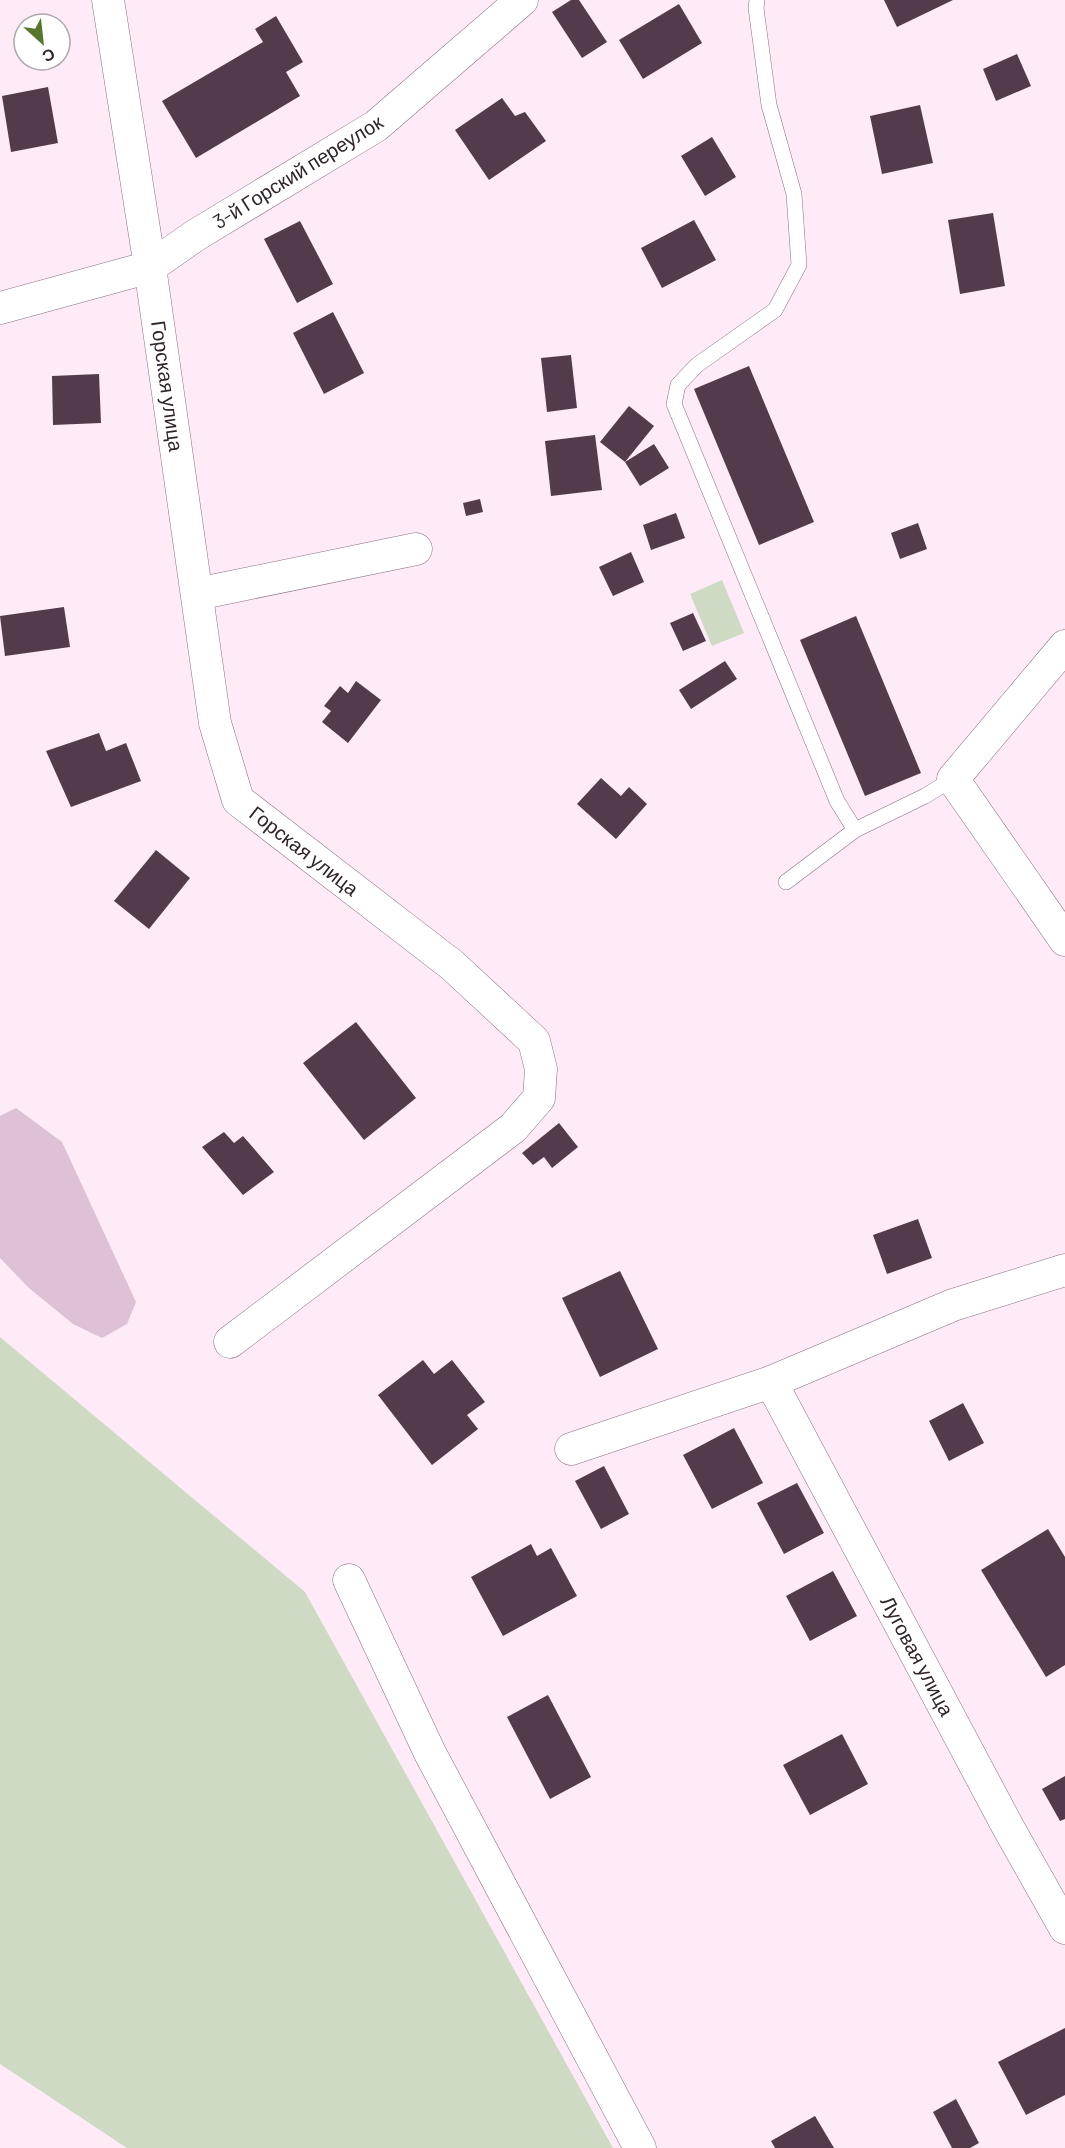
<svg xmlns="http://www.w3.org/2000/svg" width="1065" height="2148" font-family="Barlow,sans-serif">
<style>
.green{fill:#cfdac5}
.water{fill:#dec1d4}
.building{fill:#543b4b}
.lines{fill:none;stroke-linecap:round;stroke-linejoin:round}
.lane-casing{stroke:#8a6f81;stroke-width:16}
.street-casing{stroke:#8a6f81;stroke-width:33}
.lane{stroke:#fff;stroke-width:15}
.street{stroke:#fff;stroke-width:32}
.labels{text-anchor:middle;stroke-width:6;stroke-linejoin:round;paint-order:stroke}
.street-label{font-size:20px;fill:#30252c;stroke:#fff}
</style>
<rect width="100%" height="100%" fill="#feebf7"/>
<g class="green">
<polygon points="722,580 744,633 712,646 690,594"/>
<polygon points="0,1337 305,1592 613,2148 127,2148 0,2064"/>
</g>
<polygon class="water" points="16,1108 62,1142 136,1302 127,1324 102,1338 73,1324 29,1288 0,1258 0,1116"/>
<g class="building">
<polygon points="571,0 579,0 607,42 582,58 552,12"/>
<polygon points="884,0 953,0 897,27"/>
<polygon points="679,4 702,43 643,79 619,40"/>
<polygon points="276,16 303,62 286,72 300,96 196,158 162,101 263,42 255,29"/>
<polygon points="24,33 24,47 17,49 16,35"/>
<polygon points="1017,54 1031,86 996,101 983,69"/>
<polygon points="48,87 58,143 11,152 2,96"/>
<polygon points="502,98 515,116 525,112 546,141 489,180 455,130"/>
<polygon points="920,105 933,163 882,174 870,116"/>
<polygon points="712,137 736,177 705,196 681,156"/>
<polygon points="993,213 1005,286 960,294 948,220"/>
<polygon points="694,220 716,260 662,288 641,248"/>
<polygon points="300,221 333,284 297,303 264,239"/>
<polygon points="333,312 364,373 324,394 293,333"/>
<polygon points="571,355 577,408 547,412 541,358"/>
<polygon points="749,366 814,522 759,545 694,389"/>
<polygon points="99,374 101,423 53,425 52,376"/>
<polygon points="629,406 654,426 625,462 600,442"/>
<polygon points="595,435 602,490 551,496 545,441"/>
<polygon points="654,444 669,468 640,486 625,462"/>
<polygon points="480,499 483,512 466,516 463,503"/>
<polygon points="676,513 685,538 651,550 643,525"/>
<polygon points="918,523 927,549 900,559 891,533"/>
<polygon points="631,552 644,582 613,596 599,567"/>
<polygon points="64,607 70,647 5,656 0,616"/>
<polygon points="693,613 706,641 683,651 670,623"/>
<polygon points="856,616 921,773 865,796 800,640"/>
<polygon points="725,661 737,679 691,709 679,690"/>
<polygon points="356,681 381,700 348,743 322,722 331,711 324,706 340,686 348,693"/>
<polygon points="99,733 106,751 126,743 141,781 71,807 46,751"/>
<polygon points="601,778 621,796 629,787 647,804 616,839 577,804"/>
<polygon points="156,850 190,878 149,929 114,901"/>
<polygon points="356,1022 416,1098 364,1140 303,1063"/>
<polygon points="559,1123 578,1147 552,1168 544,1157 533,1165 522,1153"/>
<polygon points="224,1132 234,1143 243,1136 274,1172 243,1195 202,1147"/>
<polygon points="918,1219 932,1258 887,1274 873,1235"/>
<polygon points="620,1271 658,1349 600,1377 562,1298"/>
<polygon points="423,1360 434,1374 452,1360 485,1402 467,1415 478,1429 432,1465 378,1395"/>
<polygon points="963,1403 984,1443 949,1461 929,1421"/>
<polygon points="734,1428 763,1483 712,1509 683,1455"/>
<polygon points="604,1466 629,1514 601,1529 575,1481"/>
<polygon points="797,1483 824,1533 784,1554 757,1503"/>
<polygon points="1048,1529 1065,1557 1065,1665 1046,1677 981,1570"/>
<polygon points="531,1544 537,1556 551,1548 577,1596 503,1636 471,1577"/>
<polygon points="833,1571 857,1616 810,1641 786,1596"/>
<polygon points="548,1695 591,1777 550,1799 507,1717"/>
<polygon points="842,1734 868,1784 810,1815 783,1765"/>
<polygon points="1065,1776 1065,1819 1060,1821 1042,1789"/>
<polygon points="1065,2028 1065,2095 1026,2115 998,2062"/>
<polygon points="956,2099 979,2143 970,2148 952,2148 933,2112"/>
<polygon points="815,2116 834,2148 775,2148 771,2141"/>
</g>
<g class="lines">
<defs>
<g id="lane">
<polyline points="757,0 756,8 769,105 794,194 799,265 775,310 697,365 678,385 674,404 837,801 855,830"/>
<polyline points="786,882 855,830 925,796 953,779"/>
</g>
<g id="street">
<polyline points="108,0 150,267 215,723 238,800 452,965 534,1041 541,1069 539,1098 513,1128 230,1342"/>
<polyline points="0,308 150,267 196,235 376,126 522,0"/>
<polyline points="197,594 416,549"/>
<polyline points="1065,646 953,779 1065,940"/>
<polyline points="771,1382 1008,1827 1065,1928"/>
<polyline points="571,1449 771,1382 953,1305 1065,1270"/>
<polyline points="349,1580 430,1753 640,2148"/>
</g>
</defs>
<use href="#lane" class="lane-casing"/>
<use href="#street" class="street-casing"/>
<use href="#lane" class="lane"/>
<use href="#street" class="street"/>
</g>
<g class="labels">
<g class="street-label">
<text transform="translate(298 172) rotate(-32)" y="7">3-й Горский переулок</text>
<text transform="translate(167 386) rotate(82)" y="7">Горская улица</text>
<text transform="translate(304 851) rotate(38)" y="7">Горская улица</text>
<text transform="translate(917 1656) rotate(62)" y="7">Луговая улица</text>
</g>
</g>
<g transform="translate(42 42) rotate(153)"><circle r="28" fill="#ffffff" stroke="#aca8ab" stroke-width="1.5"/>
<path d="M0-4.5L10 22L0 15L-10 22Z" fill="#57762c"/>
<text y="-9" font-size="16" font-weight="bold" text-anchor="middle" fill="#30252c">С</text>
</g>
</svg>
